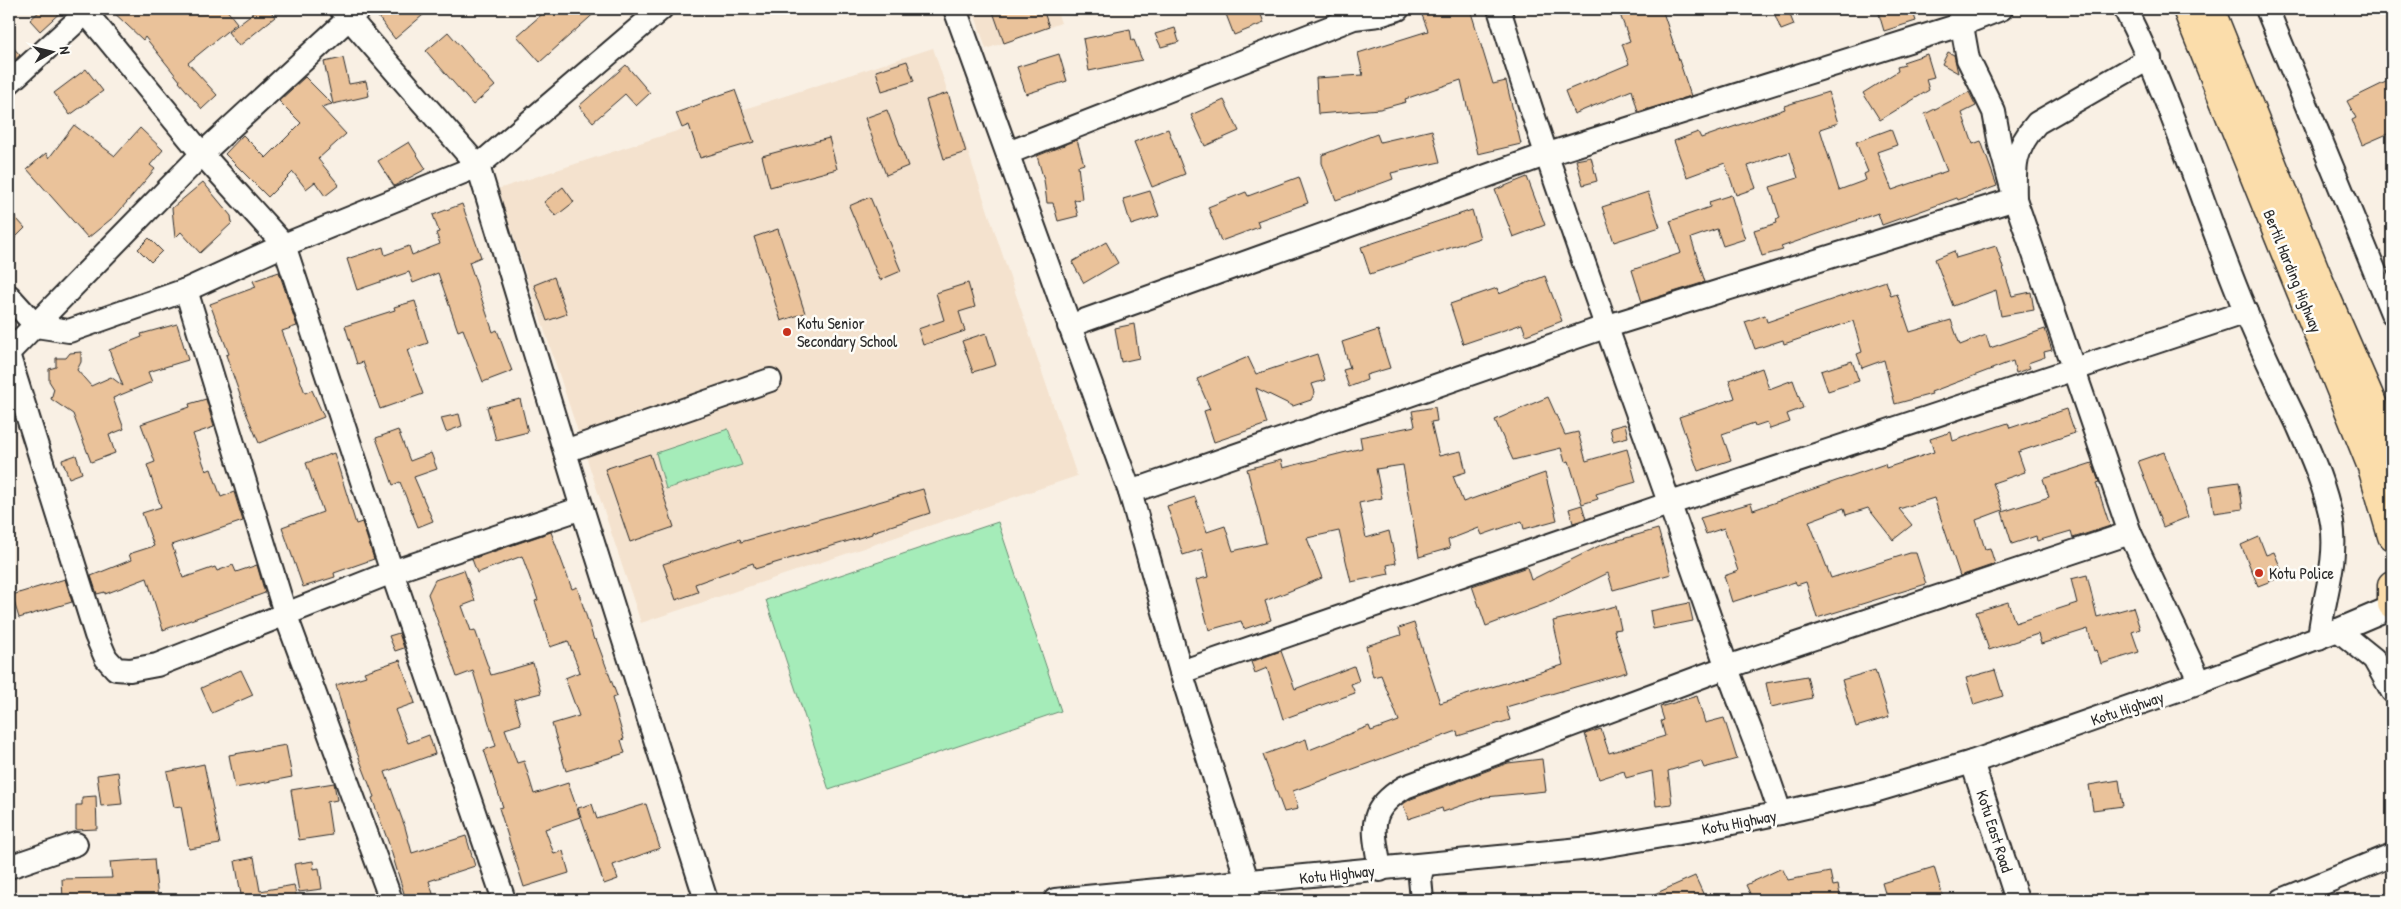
<svg xmlns="http://www.w3.org/2000/svg" width="2401" height="909" font-family="'Patrick Hand',sans-serif">
<style>
.built{fill:#f4e2ce}
.green{fill:#a5ecb9;stroke:#688c72}
.building{fill:#eac29a;stroke:#2b2b2b}
.lines{fill:none;stroke-linecap:round;stroke-linejoin:round}
.minor-casing{stroke:#2b2b2b;stroke-width:26}
.major-casing{stroke:#2b2b2b;stroke-width:31}
.minor{stroke:#fdfcf7;stroke-width:22}
.major{stroke:#fbddab;stroke-width:28}
.poi-dot{fill:#c8321e;stroke:#fdfcf7;stroke-width:2}
.labels{text-anchor:middle;stroke-width:5;stroke-linejoin:round;paint-order:stroke}
.street-label{font-size:16px;fill:#2b2b2b;stroke:#fdfcf7}
.poi-label{font-size:16px;fill:#2b2b2b;stroke:#fdfcf7;text-anchor:start}
</style>
<rect width="100%" height="100%" fill="#f9f0e4"/>
<filter id="ink" filterUnits="userSpaceOnUse"><feTurbulence type="fractalNoise" baseFrequency=".02" numOctaves="2"/><feDisplacementMap in="SourceGraphic" scale="10" xChannelSelector="R" yChannelSelector="G"/><feConvolveMatrix kernelMatrix="1 2 1 2 8 2 1 2 1" color-interpolation-filters="sRGB"/></filter>
<g filter="url(#ink)">
<g class="built">
<polygon points="973,9 1056,9 1061,23 986,49"/>
<polygon points="933,48 1077,476 641,623 498,189"/>
</g>
<g class="green">
<polygon points="728,429 742,465 666,489 656,453"/>
<polygon points="998,522 1061,711 829,790 766,600"/>
</g>
<g class="building">
<polygon points="42,9 64,9 40,31 30,20"/>
<polygon points="110,9 226,9 237,23 188,63 217,95 202,109 179,82 180,81 145,37 143,40"/>
<polygon points="258,9 269,9 275,17 239,46 228,32"/>
<polygon points="372,9 430,9 395,39"/>
<polygon points="548,9 599,9 540,62 517,36"/>
<polygon points="992,9 1043,9 1049,27 1004,43"/>
<polygon points="1224,9 1259,9 1264,23 1234,35"/>
<polygon points="1438,9 1470,9 1493,84 1506,81 1521,144 1478,154 1461,80 1405,99 1406,102 1380,109 1318,114 1316,78 1363,75 1358,53 1428,31 1422,15"/>
<polygon points="1618,9 1662,9 1691,96 1638,112 1632,90 1574,114 1565,91 1629,64 1622,44 1630,41"/>
<polygon points="1896,9 1912,9 1916,21 1884,31 1879,14"/>
<polygon points="1788,10 1794,25 1781,30 1775,15"/>
<polygon points="1175,28 1179,42 1161,47 1155,34"/>
<polygon points="1130,29 1132,41 1134,40 1142,60 1089,71 1083,39"/>
<polygon points="448,32 495,86 473,105 426,51"/>
<polygon points="9,43 20,55 9,65"/>
<polygon points="1948,52 1954,55 1958,73 1942,64"/>
<polygon points="1059,54 1067,81 1026,94 1017,67"/>
<polygon points="1927,54 1934,77 1926,79 1929,90 1880,120 1863,93 1898,71 1897,67 1905,65 1903,62"/>
<polygon points="343,58 349,84 366,81 369,96 333,104 324,62"/>
<polygon points="907,61 914,81 882,91 876,71"/>
<polygon points="626,65 650,93 636,106 625,94 593,122 579,106"/>
<polygon points="86,69 103,91 70,115 54,93"/>
<polygon points="305,77 332,104 321,107 346,134 318,159 339,185 325,196 315,182 306,189 293,172 268,197 225,154 243,135 266,158 301,123 279,101"/>
<polygon points="2392,79 2392,132 2362,145 2352,120 2356,118 2347,101"/>
<polygon points="735,90 754,142 700,158 689,125 682,128 676,113 703,103 702,101"/>
<polygon points="1828,92 1838,123 1820,129 1839,190 1866,180 1864,174 1868,172 1856,142 1891,129 1897,145 1877,152 1892,190 1947,171 1925,114 1969,92 1976,106 1962,113 1973,144 1981,141 1997,186 1958,200 1957,198 1882,225 1878,213 1781,247 1783,250 1762,256 1754,230 1777,223 1776,220 1780,218 1770,187 1798,178 1790,152 1748,166 1756,188 1736,195 1725,163 1687,177 1674,141 1698,132 1701,138 1785,109 1784,106"/>
<polygon points="948,93 966,152 944,159 926,100"/>
<polygon points="1224,100 1239,131 1205,146 1191,115"/>
<polygon points="887,110 908,166 886,175 865,118"/>
<polygon points="74,125 115,156 140,128 163,150 150,165 155,169 116,215 88,238 27,169 46,153 49,158"/>
<polygon points="1168,129 1185,174 1152,187 1134,142"/>
<polygon points="1432,130 1440,162 1391,173 1393,179 1336,200 1322,163 1322,155 1377,134 1380,142"/>
<polygon points="829,138 837,169 770,187 762,156"/>
<polygon points="1077,140 1084,164 1078,166 1082,199 1074,200 1078,216 1058,221 1053,203 1047,203 1044,180 1037,156"/>
<polygon points="409,142 426,169 394,186 378,161"/>
<polygon points="1591,157 1597,181 1583,185 1576,160"/>
<polygon points="1299,177 1308,203 1257,221 1259,227 1221,241 1208,207 1246,192 1248,196"/>
<polygon points="1527,177 1545,225 1513,237 1495,190"/>
<polygon points="203,182 231,216 232,223 200,253 181,232 175,238 172,208"/>
<polygon points="563,187 574,202 556,216 544,202"/>
<polygon points="1150,191 1159,216 1131,225 1123,199"/>
<polygon points="1648,192 1660,227 1614,242 1602,207"/>
<polygon points="1731,195 1745,239 1723,246 1717,229 1691,238 1705,282 1642,302 1632,270 1681,253 1670,221 1710,207 1709,202"/>
<polygon points="870,197 901,271 880,280 849,206"/>
<polygon points="462,204 481,257 469,262 493,332 497,330 512,371 483,382 463,329 458,331 438,273 413,283 409,272 357,290 347,259 383,247 385,255 409,246 412,255 440,244 436,233 439,232 433,215"/>
<polygon points="9,210 25,228 9,244"/>
<polygon points="1472,210 1480,238 1370,274 1361,247"/>
<polygon points="778,229 805,313 781,321 754,237"/>
<polygon points="149,238 162,251 151,262 138,249"/>
<polygon points="1106,242 1118,263 1084,283 1072,262"/>
<polygon points="1996,246 2012,296 2031,292 2034,310 2001,316 1996,290 1953,306 1935,259 1954,251 1956,258"/>
<polygon points="279,272 297,326 282,331 305,393 312,390 324,417 259,443 247,415 226,355 229,354 210,304 256,287 253,281"/>
<polygon points="1545,276 1562,321 1526,335 1522,324 1463,344 1450,304 1497,288 1499,294"/>
<polygon points="554,277 567,314 547,321 534,285"/>
<polygon points="1886,281 1891,296 1897,294 1910,332 1951,320 1960,345 1986,335 1990,348 2045,329 2052,350 2044,352 2045,357 2028,363 2030,368 2016,373 2013,361 1931,392 1932,394 1895,404 1884,360 1862,368 1857,354 1862,352 1853,321 1784,344 1783,340 1755,349 1745,322 1765,315 1767,322"/>
<polygon points="968,283 975,307 959,312 965,331 923,345 918,329 944,320 936,293"/>
<polygon points="415,301 428,343 407,350 423,394 380,409 363,362 357,364 345,326 395,310 394,307"/>
<polygon points="177,324 188,360 148,372 152,382 113,398 124,429 109,435 115,453 91,462 73,414 51,399 54,389 49,381 49,369 56,367 56,358 66,358 70,353 81,352 81,362 77,370 91,386 111,377 123,386 109,350 142,337 141,334"/>
<polygon points="1134,324 1139,358 1121,362 1115,328"/>
<polygon points="1378,330 1390,368 1366,375 1367,380 1349,387 1343,370 1350,368 1342,342"/>
<polygon points="986,333 996,365 973,372 962,341"/>
<polygon points="1317,354 1325,380 1312,384 1315,392 1311,400 1293,406 1256,388 1267,424 1214,442 1204,411 1210,409 1197,379 1248,357 1256,374"/>
<polygon points="1852,361 1859,381 1828,391 1821,371"/>
<polygon points="1762,368 1769,389 1793,380 1803,408 1787,414 1790,422 1770,429 1767,422 1755,426 1754,423 1722,434 1731,460 1698,471 1679,417 1735,398 1729,380"/>
<polygon points="1548,397 1565,435 1578,432 1586,461 1627,449 1636,482 1596,494 1598,499 1582,504 1569,461 1565,462 1561,448 1513,460 1495,420"/>
<polygon points="206,399 214,427 193,434 206,471 211,469 221,497 234,492 243,521 172,545 183,578 215,567 217,571 233,565 236,572 257,565 265,593 163,630 147,578 105,594 105,592 97,594 91,576 131,560 129,554 154,546 142,513 161,507 147,465 155,462 141,424 190,407 189,404"/>
<polygon points="520,399 528,432 496,440 487,407"/>
<polygon points="1435,407 1437,421 1431,422 1439,456 1461,451 1466,472 1453,476 1463,502 1545,473 1557,520 1524,529 1522,521 1482,535 1479,528 1448,540 1450,548 1419,557 1403,465 1376,469 1382,498 1359,503 1366,538 1389,531 1396,563 1387,565 1389,574 1351,582 1339,531 1307,538 1322,578 1265,601 1271,620 1244,629 1241,621 1209,630 1196,580 1208,577 1202,549 1183,555 1167,506 1195,497 1207,532 1225,526 1233,551 1266,543 1247,469 1281,460 1283,468 1362,448 1360,437 1415,426 1412,411"/>
<polygon points="2067,409 2075,433 2018,452 2025,472 1993,483 2003,510 1976,520 1985,549 1990,548 1995,564 1960,576 1934,498 1899,509 1912,525 1893,540 1868,508 1846,515 1844,508 1809,521 1831,578 1910,553 1916,553 1926,584 1817,618 1806,582 1797,585 1795,582 1732,602 1724,576 1738,571 1724,528 1706,534 1700,518 1751,503 1753,510 1885,464 1886,468 1934,452 1930,439 1951,432 1953,441 2008,423 2010,428"/>
<polygon points="459,414 462,426 446,432 441,418"/>
<polygon points="1625,424 1628,437 1613,441 1610,428"/>
<polygon points="398,430 410,461 431,453 437,469 414,477 433,521 418,527 400,482 393,485 376,438"/>
<polygon points="2164,452 2188,517 2163,527 2138,461"/>
<polygon points="334,453 356,524 362,522 374,559 334,573 335,577 303,587 282,527 323,512 306,463"/>
<polygon points="650,454 674,527 630,542 605,469"/>
<polygon points="76,455 82,473 69,478 62,460"/>
<polygon points="2092,463 2099,482 2096,483 2110,526 2073,538 2071,531 2037,541 2036,536 2012,544 2002,512 2049,497 2043,479"/>
<polygon points="2239,482 2243,509 2214,513 2210,486"/>
<polygon points="923,489 930,513 872,532 872,534 755,569 753,563 695,584 698,592 676,600 663,564 740,539 741,542"/>
<polygon points="1582,505 1586,519 1573,523 1569,509"/>
<polygon points="1658,529 1671,574 1613,590 1608,573 1545,604 1486,626 1472,586 1527,567 1531,580 1601,545"/>
<polygon points="551,532 572,589 577,587 594,640 596,639 617,696 612,698 624,739 621,740 625,753 566,771 552,724 579,716 565,678 580,672 568,641 550,647 535,601 538,600 522,556 477,573 472,559"/>
<polygon points="2259,537 2266,555 2274,552 2284,576 2258,586 2241,545"/>
<polygon points="464,570 475,601 462,606 471,631 475,630 491,675 533,663 541,693 514,700 521,724 505,729 517,763 524,761 534,794 568,783 580,817 545,829 554,854 563,851 569,873 524,887 499,808 503,807 484,750 496,746 473,671 457,677 428,594 435,580"/>
<polygon points="2087,575 2097,617 2133,607 2140,629 2132,632 2139,652 2101,664 2097,650 2094,651 2088,629 2041,644 2038,634 1989,650 1976,612 2008,602 2015,623 2077,603 2071,579"/>
<polygon points="65,579 72,602 19,618 12,595"/>
<polygon points="1689,603 1693,621 1653,629 1650,611"/>
<polygon points="1616,606 1621,629 1614,630 1627,672 1506,707 1510,720 1458,736 1457,731 1293,791 1298,809 1284,812 1263,755 1306,739 1309,750 1369,726 1371,731 1399,721 1381,675 1373,677 1366,646 1401,635 1399,628 1414,623 1440,703 1563,665 1553,621"/>
<polygon points="399,633 404,648 395,651 389,636"/>
<polygon points="1281,651 1295,689 1354,666 1359,681 1351,684 1355,693 1283,719 1267,668 1255,673 1251,662"/>
<polygon points="400,660 415,703 395,710 408,743 429,735 435,754 385,772 405,827 412,853 466,836 475,866 429,881 435,900 406,900 389,844 372,798 374,797 348,729 336,685 366,676 364,672"/>
<polygon points="241,670 253,695 212,713 201,688"/>
<polygon points="1875,670 1889,717 1856,727 1842,680"/>
<polygon points="1995,670 2003,696 1974,705 1966,678"/>
<polygon points="1807,676 1812,698 1771,707 1766,683"/>
<polygon points="1697,696 1705,723 1724,718 1737,759 1704,768 1701,761 1668,771 1672,804 1656,806 1652,771 1626,778 1624,771 1599,779 1585,734 1601,729 1609,753 1665,736 1661,721 1664,720 1660,707"/>
<polygon points="286,745 292,777 235,788 229,755"/>
<polygon points="1542,759 1546,791 1486,797 1443,812 1442,808 1408,819 1403,804 1411,799 1508,763"/>
<polygon points="204,764 220,844 189,849 181,806 174,807 167,772"/>
<polygon points="118,772 122,804 101,806 97,775"/>
<polygon points="2119,780 2123,806 2093,810 2089,785"/>
<polygon points="334,783 337,800 327,802 332,835 299,840 291,790"/>
<polygon points="96,796 97,829 76,830 76,805 82,805 82,797"/>
<polygon points="592,804 597,819 646,804 660,848 613,865 618,879 604,884 578,808"/>
<polygon points="254,857 260,891 294,885 297,900 242,900 235,861"/>
<polygon points="154,859 158,900 63,900 62,879 112,878 110,862"/>
<polygon points="313,861 314,869 319,868 322,889 299,892 294,864"/>
<polygon points="1934,867 1944,900 1887,900 1882,883"/>
<polygon points="1782,868 1788,880 1830,872 1833,886 1838,885 1841,900 1753,900 1746,885"/>
<polygon points="1695,876 1706,900 1641,900"/>
</g>
<g class="lines">
<defs>
<g id="minor">
<polyline points="83,9 202,154 284,245 392,572 504,900"/>
<polyline points="341,9 478,166 582,508 706,900"/>
<polyline points="955,9 1130,492 1181,672 1246,877 1249,900"/>
<path d="M1499 9C1568 230 1651 445 1726 665 1743 714 1765 763 1780 813"/>
<polyline points="1959,9 1968,59 1994,112 2000,145 2015,199 2130,533 2200,682"/>
<path d="M2125 9C2174 105 2203 210 2245 310 2261 348 2279 386 2297 423 2311 455 2326 488 2332 523 2338 562 2323 599 2319 638"/>
<polyline points="2267,9 2392,313"/>
<polyline points="9,83 90,9"/>
<polyline points="1008,153 1354,18 1379,15 1398,9"/>
<polyline points="186,290 286,616 391,900"/>
<polyline points="9,296 36,326 69,331 186,290 284,245 478,166 661,9"/>
<polyline points="1069,326 1545,155 1963,24 2001,9"/>
<polyline points="9,352 202,154 359,9"/>
<polyline points="9,357 96,635 106,658 116,669 130,670 157,665 392,572 582,508"/>
<polyline points="565,451 770,380"/>
<path d="M1130 492 1605 327 2015 199C2014 166 2014 149 2037 123L2150 58"/>
<polyline points="2338,630 2374,659 2392,691"/>
<polyline points="1181,672 1671,503 2246,312"/>
<polyline points="1972,762 2017,900"/>
<polyline points="9,867 76,844"/>
<path d="M1380 870C1374 829 1365 811 1405 787L1727 667 2130 533"/>
<polyline points="1055,900 1591,848 1703,829 1780,813 1871,792 1972,762 2200,682 2338,630 2392,607"/>
<polyline points="1422,900 1420,878 1423,865"/>
<polyline points="2282,900 2392,855"/>
</g>
<g id="major">
<polyline points="2187,9 2372,467 2392,536"/>
<polyline points="2210,9 2320,283 2392,449"/>
<polyline points="2392,585 2392,604"/>
</g>
</defs>
<use href="#minor" class="minor-casing"/>
<use href="#major" class="major-casing"/>
<use href="#minor" class="minor"/>
<use href="#major" class="major"/>
</g>
</g>
<g class="poi-dot">
<circle cx="787" cy="332" r="5"/>
<circle cx="2259" cy="573" r="5"/>
</g>
<g class="labels">
<g class="street-label">
<text transform="translate(2293 271) rotate(68)" y="6">Bertil Harding Highway</text>
<text transform="translate(2127 708) rotate(-19)" y="6">Kotu Highway</text>
<text transform="translate(1739 822) rotate(-11)" y="6">Kotu Highway</text>
<text transform="translate(1995 831) rotate(72)" y="6">Kotu East Road</text>
<text transform="translate(1337 874) rotate(-6)" y="6">Kotu Highway</text>
</g>
<g class="poi-label">
<text x="797" y="329">Kotu Senior<tspan x="797" dy="18">Secondary School</tspan></text>
<text x="2269" y="579">Kotu Police</text>
</g>
</g>
<rect width="2401" height="909" fill="none" stroke="#fdfcf7" stroke-width="30"/>
<rect x="15" y="15" width="2371" height="879" fill="none" stroke="#2b2b2b" stroke-width="2" filter="url(#ink)"/>
<g transform="translate(52 52) rotate(82)" stroke="#fdfcf7" stroke-width="4" paint-order="stroke">
<path d="M0-4L9 19L0 12L-9 19Z" fill="#2b2b2b"/>
<text y="-8" font-size="14" font-weight="bold" text-anchor="middle" fill="#2b2b2b">N</text>
</g>
</svg>
